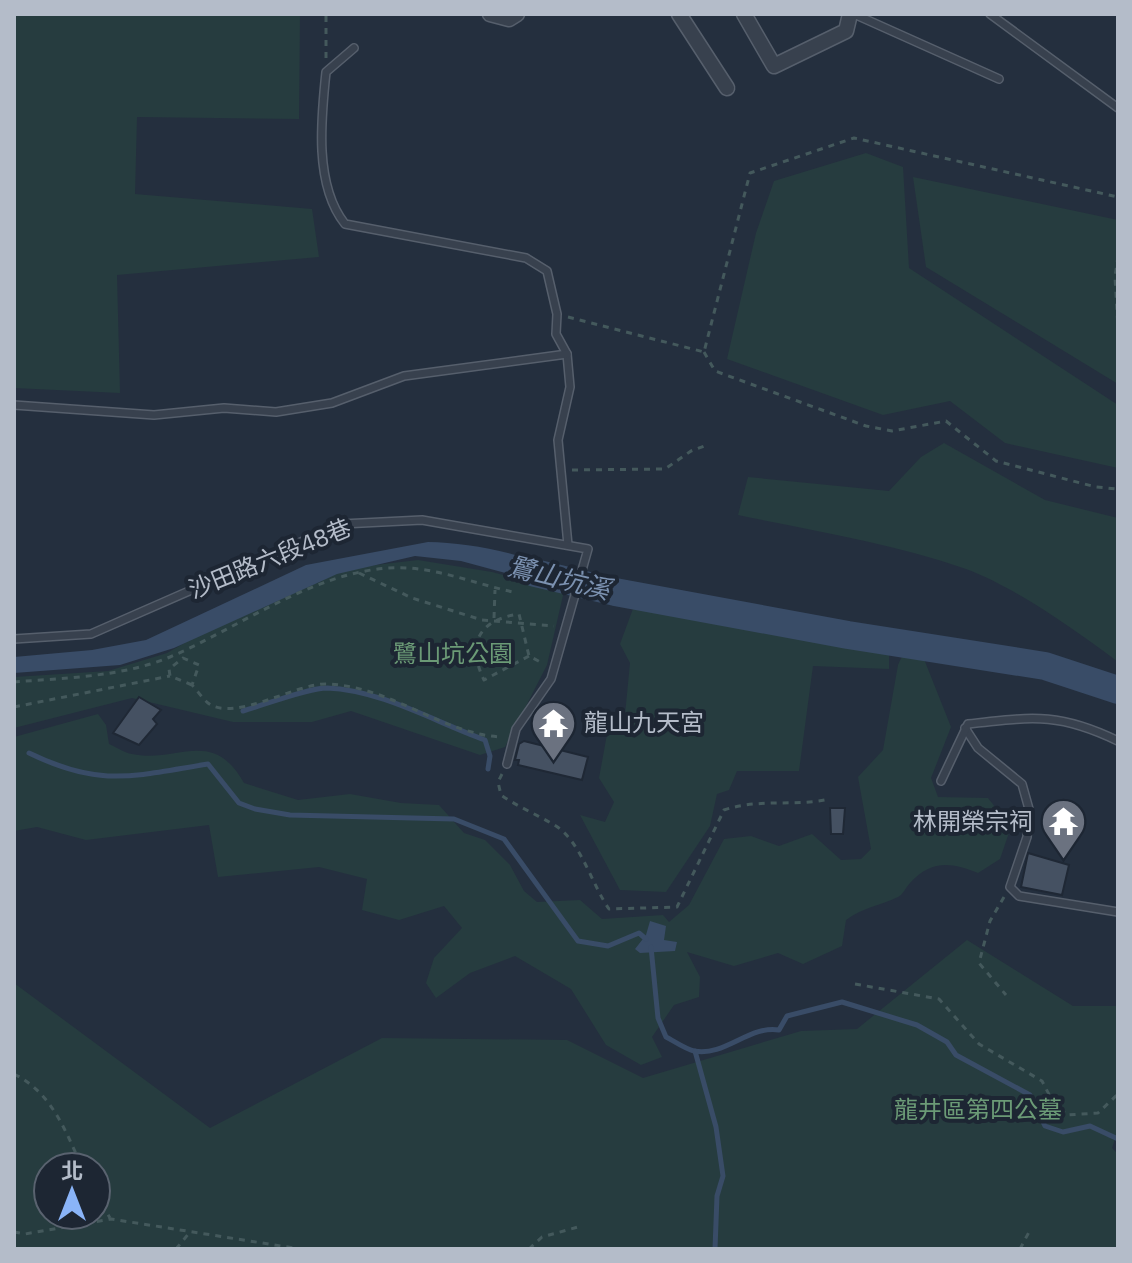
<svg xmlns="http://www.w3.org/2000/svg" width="1132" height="1263" font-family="'IBM Plex Sans','Noto Sans TC',sans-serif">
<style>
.green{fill:#263c3f;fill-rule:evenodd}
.water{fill:#394c67}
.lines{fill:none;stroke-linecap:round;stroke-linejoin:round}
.stream{stroke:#394c67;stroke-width:5}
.river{stroke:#394c67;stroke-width:28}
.building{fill:#455162;stroke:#1f2835;stroke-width:2}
.lane-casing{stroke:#565f6c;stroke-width:10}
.street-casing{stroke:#565f6c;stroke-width:17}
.path{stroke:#44595c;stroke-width:3;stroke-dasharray:6 6;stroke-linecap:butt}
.lane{stroke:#38414e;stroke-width:7}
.street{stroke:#38414e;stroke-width:14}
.labels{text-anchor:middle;stroke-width:8;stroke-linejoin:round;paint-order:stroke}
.street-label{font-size:24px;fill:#b4bcc9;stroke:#1d2633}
.park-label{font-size:24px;fill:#6b9a76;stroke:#1d2633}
.poi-label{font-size:24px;fill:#b4bcc9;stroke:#1d2633;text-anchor:start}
.water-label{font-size:26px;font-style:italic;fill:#7c92b1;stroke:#1d2633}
</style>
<rect width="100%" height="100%" fill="#242f3e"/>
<g class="green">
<polygon points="14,14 300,14 299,119 137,117 135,194 312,209 319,257 117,275 120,393 14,388"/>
<polygon points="866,153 903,167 909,268 1118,405 1118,468 1005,443 950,401 883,415 727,359 756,233 774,181"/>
<polygon points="913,177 1118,220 1118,384 926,267"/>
<path d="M944 443 1045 500 1118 518V662C1077 631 1013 586 966 569 892 543 814 531 738 515L748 477 889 491 921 457Z"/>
<polygon points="418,560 492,572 564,591 547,665 505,747 480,755 351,711 312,722 233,722 132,698 14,728 14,677 108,671 167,653 244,609 324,571"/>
<polygon points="634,606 889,652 889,669 813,666 799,771 737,771 729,790 717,794 710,826 666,892 620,890 580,815 605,822 614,802 599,778 608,729 624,725 630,663 620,644"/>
<path d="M904 652 924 659 951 727 931 778 938 797 988 798 1011 827 1000 859 978 873C951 862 931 860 910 883 905 888 904 894 898 897 880 906 863 907 846 920L842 946 803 964 778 953 734 966 687 952 700 977 699 997 674 1005 652 1037 662 1057 641 1065 606 1045 571 989 515 956 470 973 436 998 426 983 434 958 462 928 444 906 399 920 362 910 367 879 319 867 218 877 209 825 86 840 37 827 14 831V737L98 714 106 725 109 744C116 747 125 753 132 754 177 764 212 726 244 783L298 800 350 794 401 803 439 805 464 833 485 840 510 865 524 891 537 902 580 900 602 919 663 915 669 922 689 905 724 839 751 836 779 846 812 834 841 860 861 859 871 849 858 777 883 750 898 665Z"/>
<path d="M967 940 1073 1006H1118V1130L1112 1148 1118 1154V1249H14V983L210 1128 382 1038 567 1040 643 1078 801 1031 857 1029ZM96 1167V1215H48V1167Z"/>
</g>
<g class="water">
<path d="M428 542C474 543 535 554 573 582L527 579 461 561 415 556 337 574 174 648 120 665 14 673V657L92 650 146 640 306 565Z"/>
<polygon points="650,921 666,926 664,940 677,942 675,951 640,953 635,949 646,935"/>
</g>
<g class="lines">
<g class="stream">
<path d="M243 711C264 705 308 688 327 688 381 690 435 722 485 740L490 756 488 769"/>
<path d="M29 753C101 788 133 776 208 764L239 803 255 809 290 815 454 819 504 839 578 941 608 946 639 933 646 939"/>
<path d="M651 947 658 1018 666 1037C674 1041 685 1049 694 1051 725 1057 749 1025 779 1030L787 1016 842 1002 917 1025 947 1042 956 1055 1030 1095 1045 1126 1063 1132 1090 1126 1118 1139"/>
<polyline points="695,1051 716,1127 723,1176 717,1196 715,1249"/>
</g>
<polyline class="river" points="535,573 615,592 848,635 1045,666 1118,690"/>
</g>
<g class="building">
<polygon points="139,697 161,710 153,719 157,724 139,745 113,733"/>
<polygon points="524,741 588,757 582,780 518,765 519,760 515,760 519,744"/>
<polygon points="830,808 845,808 843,834 831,834"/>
<polygon points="1028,853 1069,865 1062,895 1021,887"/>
</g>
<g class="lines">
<defs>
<g id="lane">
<polyline points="854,14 999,79"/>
<polyline points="990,14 1118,108"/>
<path d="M354 48 326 72C321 119 314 185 345 224L526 258 547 271 557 314 556 334 567 354 570 387 558 440 568 545"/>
<polyline points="14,405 154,415 224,408 276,412 332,403 404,376 567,354"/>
<polyline points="14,639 91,634 342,524 422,520 588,549 551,679 516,729 507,764"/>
<polyline points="965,728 978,748 1022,784 1029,809 1027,837 1010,887 1019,896 1118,912"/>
<path d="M941 781 968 724C1032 717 1058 712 1118 741"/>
</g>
<g id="street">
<polyline points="490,14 509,19 517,14"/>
<polyline points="679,14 727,88"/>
<polyline points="744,14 774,66 846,31 850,14"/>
</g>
</defs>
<use href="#lane" class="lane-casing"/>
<use href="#street" class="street-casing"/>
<g class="path">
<polyline points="326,58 326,14"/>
<polyline points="1118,256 1115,277 1118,328"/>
<polyline points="568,317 704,352 750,173 854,138 1118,197"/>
<polyline points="704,352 715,371 866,426 892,431 946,421 996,461 1096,487 1118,489"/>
<polyline points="572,470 665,469 691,451 707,445"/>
<polyline points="359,573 412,598 482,620 554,626"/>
<polyline points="494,618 495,590"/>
<path d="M529 656 484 680C466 643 479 620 519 614L529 656 544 664"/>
<path d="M14 682C64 678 122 677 170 657 240 627 310 574 388 568 431 565 472 583 513 592"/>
<path d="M192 685 170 676 169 669 183 658 199 665 192 685C197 690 202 698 208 703 234 723 296 683 327 684 391 686 444 735 502 737"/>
<polyline points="14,707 170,676"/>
<path d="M502 774 498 782 501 795C518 807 538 815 556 826 581 842 592 885 609 909L677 907 724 810C760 798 793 807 830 799"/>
<polyline points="1004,897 990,921 979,963 1006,995"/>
<polyline points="855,984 939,999 979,1044 1042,1081 1053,1102 1067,1115 1098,1113 1118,1094"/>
<path d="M14 1074C52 1093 65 1130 82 1167"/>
<polyline points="96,1194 110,1218"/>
<polyline points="14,1232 25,1234 111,1219 300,1249"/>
<polyline points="176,1249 190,1232"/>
<polyline points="529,1249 542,1237 578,1227"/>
<polyline points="1020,1249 1029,1232"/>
</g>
<use href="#lane" class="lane"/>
<use href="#street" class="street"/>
</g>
<defs>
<symbol id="temple-pin" viewBox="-11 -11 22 30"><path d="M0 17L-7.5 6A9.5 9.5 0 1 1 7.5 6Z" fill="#6b7280" stroke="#1d2633"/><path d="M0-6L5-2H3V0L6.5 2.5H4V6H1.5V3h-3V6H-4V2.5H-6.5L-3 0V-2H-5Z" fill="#fff"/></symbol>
</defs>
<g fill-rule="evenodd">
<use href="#temple-pin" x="528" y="698" width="51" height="69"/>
<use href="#temple-pin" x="1038" y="796" width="51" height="69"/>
</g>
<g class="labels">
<g class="street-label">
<text transform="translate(270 559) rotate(-22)" y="8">沙田路六段48巷</text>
</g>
<g class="park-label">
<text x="453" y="662">鷺山坑公園</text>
<text x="978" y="1118">龍井區第四公墓</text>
</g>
<g class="poi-label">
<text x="584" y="731">龍山九天宮</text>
<text x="1033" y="830" text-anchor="end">林開榮宗祠</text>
</g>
<g class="water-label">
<text transform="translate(559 578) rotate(14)" y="9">鷺山坑溪</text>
</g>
</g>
<rect width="1132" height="1263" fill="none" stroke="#b4bcc9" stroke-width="32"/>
<g transform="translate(72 1191)"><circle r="38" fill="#1d2633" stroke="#59626f" stroke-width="2"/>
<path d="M0-6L14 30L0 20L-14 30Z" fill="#8ab4f8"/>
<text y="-12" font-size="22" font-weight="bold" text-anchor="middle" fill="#b4bcc9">北</text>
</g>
</svg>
